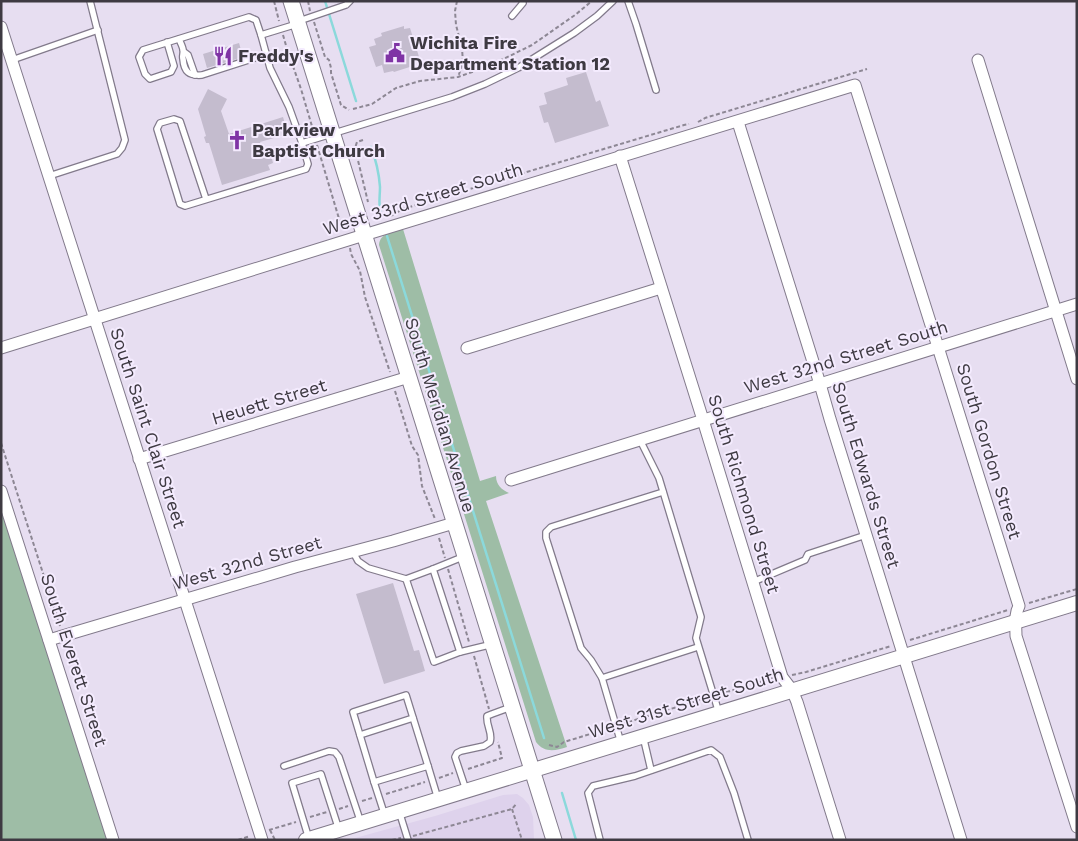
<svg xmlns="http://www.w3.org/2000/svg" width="1078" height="841" font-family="'Work Sans',sans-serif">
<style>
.built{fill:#ded2ec}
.green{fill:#9ebda6}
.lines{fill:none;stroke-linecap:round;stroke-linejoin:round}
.stream{stroke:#8bd9db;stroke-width:2.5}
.building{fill:#c4bcce}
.service-casing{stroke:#827a8b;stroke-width:8}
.minor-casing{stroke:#827a8b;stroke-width:13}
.tertiary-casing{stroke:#827a8b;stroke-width:16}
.secondary-casing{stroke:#827a8b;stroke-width:17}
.path{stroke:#8d8794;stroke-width:2;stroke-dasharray:4 2.5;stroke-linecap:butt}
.service{stroke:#fff;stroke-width:5.5}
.minor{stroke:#fff;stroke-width:11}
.tertiary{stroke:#fff;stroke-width:14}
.secondary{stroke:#fff;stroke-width:15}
.labels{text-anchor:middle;stroke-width:4;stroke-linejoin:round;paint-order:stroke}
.poi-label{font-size:18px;font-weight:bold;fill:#3e3a42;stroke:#f4ebfe;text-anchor:start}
.street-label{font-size:18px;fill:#3e3a42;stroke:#f4ebfe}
</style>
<rect width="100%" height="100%" fill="#e7def1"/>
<polygon class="built" points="517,794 523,798 529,805 533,817 534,840 348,840 435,816 503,795"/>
<g class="green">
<path d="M403 229 480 481 496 476C496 485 502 490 509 493L486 501 567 747C555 751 544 753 536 742L379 245C380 233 393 232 403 229Z"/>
<polygon points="1,504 107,840 1,840"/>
</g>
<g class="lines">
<g class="stream">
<polyline points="325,1 356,101"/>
<path d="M371 147C376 160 379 173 380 187 380 197 378 204 381 215"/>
<polyline points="387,236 544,738"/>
<polyline points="562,793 576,840"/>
</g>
</g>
<g class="building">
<polygon points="404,26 404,29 410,28 420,60 415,62 416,65 394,72 393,71 384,73 382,65 376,67 369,47 376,45 374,39 382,36 381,33"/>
<polygon points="239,43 243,57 207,68 203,54"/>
<polygon points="586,72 596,102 600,100 609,126 555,143 548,122 544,123 539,106 547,104 544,93 568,85 566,78"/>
<polygon points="208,89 227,99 221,111 229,134 283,117 288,134 260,142 266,157 271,155 273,163 268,165 270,170 222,185 209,143 206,143 204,137 206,136 198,109"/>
<polygon points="393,583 414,651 419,650 425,671 384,684 356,594"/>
</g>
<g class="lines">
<defs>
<g id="service">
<polyline points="628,1 636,24 656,90"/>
<polyline points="512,16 523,3 522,1"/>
<polyline points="299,21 346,5 350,1"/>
<polyline points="297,24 261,35 270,68 289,107 302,143 452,97 485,84 518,68 574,33 597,16 613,1"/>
<path d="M179 39C180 42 183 47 183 50 184 53 182 56 183 59 184 72 189 76 202 75L267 54"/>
<polyline points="167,42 174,66 171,72 150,79 145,74 139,57 143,50 249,17 256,20 261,35"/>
<polyline points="184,52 188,55 195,75"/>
<polyline points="12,60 98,30"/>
<polyline points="49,176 117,154 122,148 125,140 90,1"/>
<polyline points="206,199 180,121 174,119 160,123 157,129 180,204 185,206 306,169 308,164 302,143"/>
<polyline points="640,440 659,478 701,617 696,638 719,713"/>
<polyline points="353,552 358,561 368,568 406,579 433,569"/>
<polyline points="465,556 433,569 460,652 493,644"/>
<polyline points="406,579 434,662 460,652"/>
<polyline points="753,582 805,560 808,554 866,535"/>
<polyline points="602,678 698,647"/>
<polyline points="360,735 413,718"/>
<polyline points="643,736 651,770"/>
<polyline points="621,743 602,678 591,660 581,648 546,538 546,532 551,527 663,492"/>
<polyline points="284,766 329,751 335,752 339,757 361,823"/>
<polyline points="374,782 353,712 406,695 428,766"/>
<path d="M466 790 455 757 457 753 461 751 484 746 490 742C493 733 486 726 487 716L492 714 511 707"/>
<polyline points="399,811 408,840"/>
<polyline points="385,816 374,782 428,766 438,799"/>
<polyline points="309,839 292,783 321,774 339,830"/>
<polyline points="600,840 588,793 593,786 635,776 711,750 720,757 734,793 748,840"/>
</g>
<g id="minor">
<polyline points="1,27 262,840"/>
<polyline points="978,60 1077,379"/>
<polyline points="738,122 820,384 830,419 961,840"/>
<polyline points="620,156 703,420 782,677 792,690 797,702 840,840"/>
<path d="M1 348 364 235 855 85 938 347 1019 606C1014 615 1016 626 1016 636L1077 827"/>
<polyline points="467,348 661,288"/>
<polyline points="139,459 409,377"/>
<polyline points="511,480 1077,304"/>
<polyline points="1,491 113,840"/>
<polyline points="49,640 295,567 393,541 454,523"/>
</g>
<polyline id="tertiary" points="306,840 1077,603"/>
<polyline id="secondary" points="291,1 554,840"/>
</defs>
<use href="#service" class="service-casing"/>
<use href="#minor" class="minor-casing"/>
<use href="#tertiary" class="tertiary-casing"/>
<use href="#secondary" class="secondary-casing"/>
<g class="path">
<polyline points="274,1 279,21"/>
<polyline points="308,1 310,11"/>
<polyline points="457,1 455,11 456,25 462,48 463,63 458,77"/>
<polyline points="314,22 325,57 329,60 331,68 331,73 341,105 349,110"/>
<polyline points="283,35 287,49 301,89 314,133"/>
<polyline points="353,109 372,104 396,88 420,81 458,77 489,66 532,45 575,15 592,1"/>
<polyline points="698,122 705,118 867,69"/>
<polyline points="363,140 357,142 355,148 368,202"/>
<polyline points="317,145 340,222 346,229"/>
<polyline points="391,216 403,209 684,125 689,124"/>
<polyline points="350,248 351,254 360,271 365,297 390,372"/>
<polyline points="395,391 412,446 418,455 422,486 435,519"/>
<polyline points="1,443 60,626"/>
<polyline points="439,538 445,558"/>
<polyline points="448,569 469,642"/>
<polyline points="1029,603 1077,589"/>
<polyline points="910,640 1008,610"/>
<polyline points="474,656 489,709"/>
<polyline points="792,675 806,672 891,646"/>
<polyline points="720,694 773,678"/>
<polyline points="622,724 706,698"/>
<polyline points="549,745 557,747 564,742 610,728"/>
<polyline points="468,769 502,758 498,742"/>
<polyline points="439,778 453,773"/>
<polyline points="386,794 425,782"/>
<polyline points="362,801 372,798"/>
<polyline points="339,809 348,806"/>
<polyline points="512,809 522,840"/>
<polyline points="310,817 327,812"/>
<polyline points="269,830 296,822"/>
<polyline points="270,830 275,840"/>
<polyline points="413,836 512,809 517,803"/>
<polyline points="238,840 250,836"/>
<polyline points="392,840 401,838"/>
</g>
<use href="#service" class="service"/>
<use href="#minor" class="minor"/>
<use href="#tertiary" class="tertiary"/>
<use href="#secondary" class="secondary"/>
</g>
<defs>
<symbol id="civic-bare" viewBox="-9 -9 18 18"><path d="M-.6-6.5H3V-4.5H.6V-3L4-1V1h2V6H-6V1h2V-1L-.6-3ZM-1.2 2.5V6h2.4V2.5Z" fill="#7f33a5" stroke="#f4ebfe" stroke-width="2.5" paint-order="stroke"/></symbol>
<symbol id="restaurant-bare" viewBox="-9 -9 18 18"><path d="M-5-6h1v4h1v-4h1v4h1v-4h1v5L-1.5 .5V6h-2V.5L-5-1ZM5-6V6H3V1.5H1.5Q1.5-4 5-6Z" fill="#7f33a5" stroke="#f4ebfe" stroke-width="2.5" paint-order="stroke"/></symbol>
<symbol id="church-bare" viewBox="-9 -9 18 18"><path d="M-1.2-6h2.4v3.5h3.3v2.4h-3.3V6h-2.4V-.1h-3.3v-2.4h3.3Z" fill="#7f33a5" stroke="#f4ebfe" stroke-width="2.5" paint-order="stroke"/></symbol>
</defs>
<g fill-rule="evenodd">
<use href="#civic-bare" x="381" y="39" width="28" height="28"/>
<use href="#restaurant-bare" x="209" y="42" width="28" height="28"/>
<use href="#church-bare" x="223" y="126" width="28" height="28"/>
</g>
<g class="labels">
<g class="poi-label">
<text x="410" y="49">Wichita Fire<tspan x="410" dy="21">Department Station 12</tspan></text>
<text x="238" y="62">Freddy's</text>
<text x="252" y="136">Parkview<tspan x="252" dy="21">Baptist Church</tspan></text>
</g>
<g class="street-label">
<text transform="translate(423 199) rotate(-17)" y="6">West 33rd Street South</text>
<text transform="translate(846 357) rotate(-17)" y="6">West 32nd Street South</text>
<text transform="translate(269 402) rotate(-17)" y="6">Heuett Street</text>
<text transform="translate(440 415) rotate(73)" y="6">South Meridian Avenue</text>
<text transform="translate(148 428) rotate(72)" y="6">South Saint Clair Street</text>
<text transform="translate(989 451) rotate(73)" y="6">South Gordon Street</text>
<text transform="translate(866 475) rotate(73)" y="6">South Edwards Street</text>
<text transform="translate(744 494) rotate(73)" y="6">South Richmond Street</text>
<text transform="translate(247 563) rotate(-16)" y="6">West 32nd Street</text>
<text transform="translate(74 660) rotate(72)" y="6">South Everett Street</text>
<text transform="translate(686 703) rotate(-17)" y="6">West 31st Street South</text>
</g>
</g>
<rect width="1078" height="841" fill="none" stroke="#3e3a42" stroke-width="5"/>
</svg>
